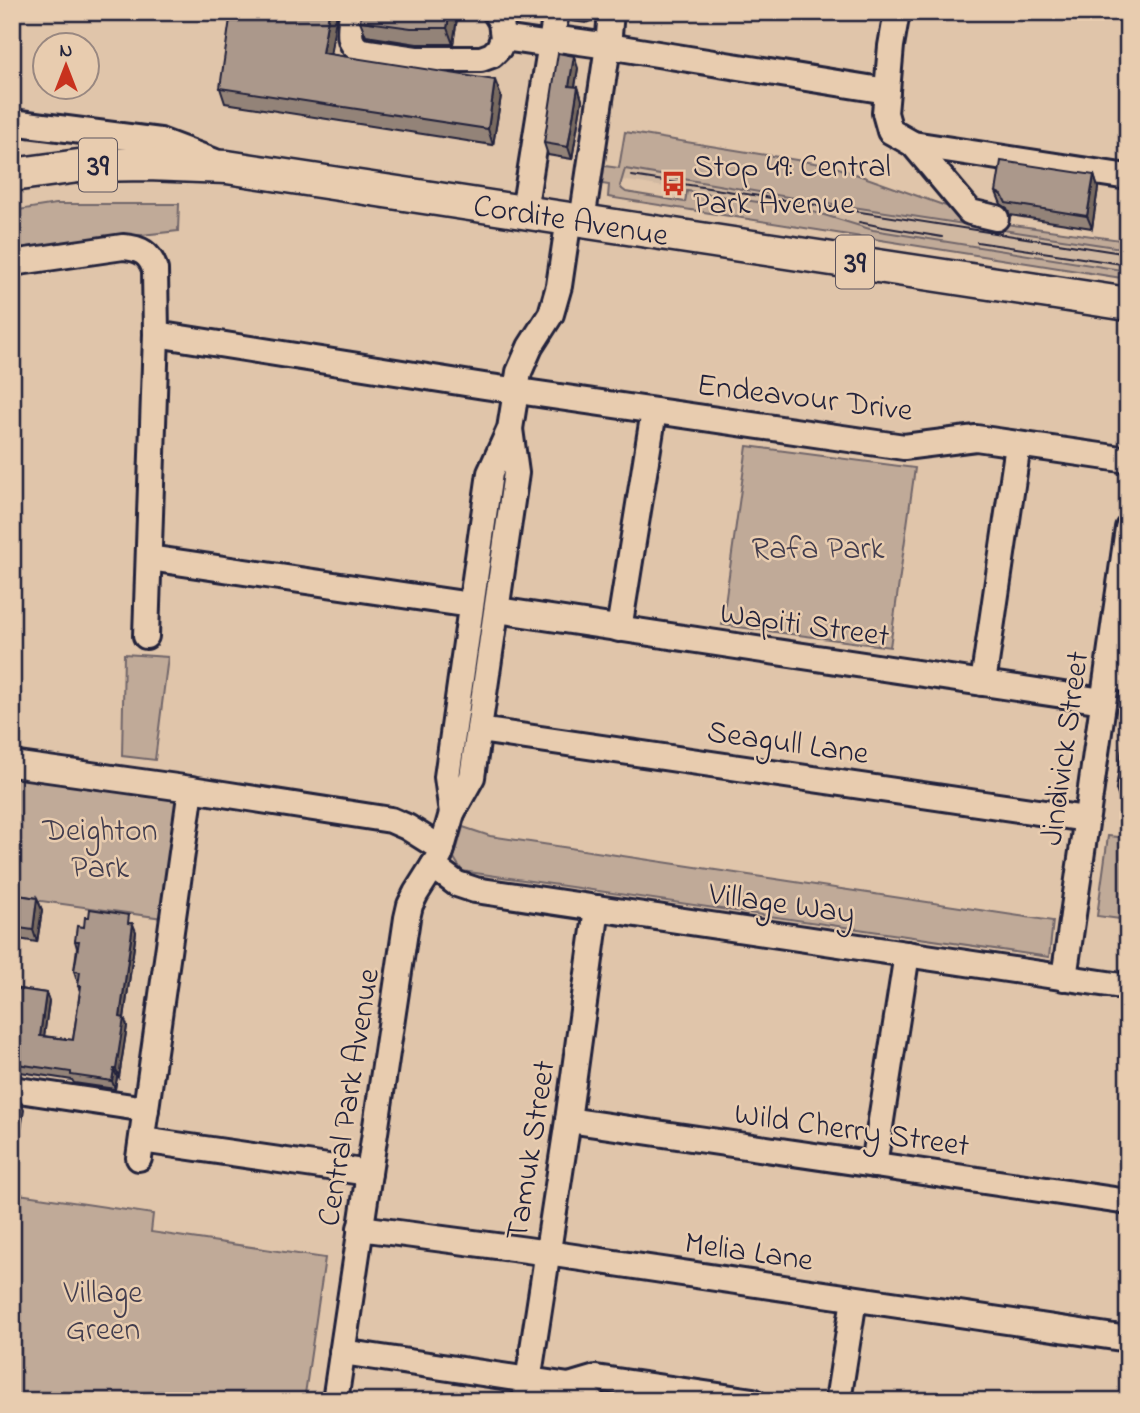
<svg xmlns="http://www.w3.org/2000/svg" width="1140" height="1413" font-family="'Indie Flower',sans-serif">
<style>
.built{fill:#d0b8a1}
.green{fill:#c0aa98;stroke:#71666a;stroke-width:2}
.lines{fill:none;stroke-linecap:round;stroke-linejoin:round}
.minor-casing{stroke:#22223b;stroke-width:30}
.major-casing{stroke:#22223b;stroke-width:37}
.minor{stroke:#e8ccaf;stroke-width:24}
.major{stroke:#e8ccaf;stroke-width:32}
.tram{stroke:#22223b;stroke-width:2}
.wall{fill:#938378;stroke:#22223b;stroke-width:2}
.shaded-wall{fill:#786a61;stroke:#22223b;stroke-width:2}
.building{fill:#ab988b;stroke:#22223b;stroke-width:2}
.labels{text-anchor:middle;stroke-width:5;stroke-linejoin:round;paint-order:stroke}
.shield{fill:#e8ccaf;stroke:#5d555e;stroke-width:2}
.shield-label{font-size:30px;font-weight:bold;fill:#22223b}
.poi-label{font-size:32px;fill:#22223b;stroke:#e8ccaf;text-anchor:start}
.street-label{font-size:32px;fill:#22223b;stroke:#e8ccaf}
.park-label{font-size:32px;fill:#423d4e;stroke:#e8ccaf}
</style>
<rect width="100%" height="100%" fill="#e0c5aa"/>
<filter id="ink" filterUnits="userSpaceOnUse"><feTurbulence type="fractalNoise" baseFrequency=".0143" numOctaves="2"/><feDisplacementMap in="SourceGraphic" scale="14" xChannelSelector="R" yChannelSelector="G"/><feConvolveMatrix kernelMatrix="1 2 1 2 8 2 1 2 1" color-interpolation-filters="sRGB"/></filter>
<g filter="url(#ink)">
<polygon class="built" points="624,169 788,197 1128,249 1128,271 921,239 873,230 821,214 796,208 621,180"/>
<g class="green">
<polygon points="625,132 833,166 991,222 1128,241 1128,249 788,197 625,169 620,186 622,189 626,192 685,202 687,191 796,208 821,214 873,230 1128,271 1128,279 608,197 609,185 602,184 604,166 619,168"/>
<polygon points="56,204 179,204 178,231 12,249 12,211"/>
<polygon points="747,446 915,468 890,647 722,625"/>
<polygon points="124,654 168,657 155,760 122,756"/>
<polygon points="12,775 180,797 163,918 12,897"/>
<polygon points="463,827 490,836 1053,921 1049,957 462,871 454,858"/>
<polygon points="1108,836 1128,838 1128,920 1097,916"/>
<polygon points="12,1193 153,1214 151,1232 325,1258 304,1401 12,1401"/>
</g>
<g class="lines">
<defs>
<g id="minor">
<path d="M352 12C351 27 345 43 361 51L416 59H481L492 55 499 48 503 38 501 22 495 12"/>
<polyline points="897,12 891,46 885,113 890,131 913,144 1128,177"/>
<polyline points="503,38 551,45"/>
<polyline points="552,38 608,46 887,91"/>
<polyline points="12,122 160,141 213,161"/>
<polyline points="913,144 970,212 996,218"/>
<polyline points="524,211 556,12"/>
<polyline points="582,221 608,46 611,12"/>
<path d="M12 263 123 247C140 248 150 253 155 270L156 334 146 636"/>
<polyline points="156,334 484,386 904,447 976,438 1128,460"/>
<polyline points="149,558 471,605"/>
<polyline points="497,610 1103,701"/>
<polyline points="619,629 654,411"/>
<polyline points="1126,680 1128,681"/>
<polyline points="983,683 1018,445"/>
<polyline points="479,730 1086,819"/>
<polyline points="12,764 191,789 391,820 407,827 442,849"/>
<polyline points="452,813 447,777 490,473 510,429 519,372 530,347 551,314 559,286 569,218"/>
<polyline points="433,866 457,884 475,890 1128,987"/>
<polyline points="1064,978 1128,528"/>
<polyline points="12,1089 146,1109"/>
<polyline points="568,1120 1128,1202"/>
<polyline points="142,1140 369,1173"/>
<polyline points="139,1158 191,789"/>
<polyline points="874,1165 907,954"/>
<polyline points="360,1228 527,1250 1128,1339"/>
<polyline points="342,1352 569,1386 592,1401"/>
<polyline points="569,1386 596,1378 753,1401"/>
<polyline points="335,1401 407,918 410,905 416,893 440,855 452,813 472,777 516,473 510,429"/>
<polyline points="525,1401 568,1120 597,908"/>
<polyline points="838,1401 854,1299"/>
</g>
<polyline id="major" points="12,175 86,165 147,164 227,167 1128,304"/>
</defs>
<use href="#minor" class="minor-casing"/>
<use href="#major" class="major-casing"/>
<use href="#minor" class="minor"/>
<use href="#major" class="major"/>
<g class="tram">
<polyline points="632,176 1128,254"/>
<polyline points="859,222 883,227 942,237"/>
<polyline points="977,242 1128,265"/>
</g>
</g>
<g class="wall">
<polygon points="362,12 458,12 453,44 417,44 366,36 360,21"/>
<polygon points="569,12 596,12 595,19 586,23 572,21"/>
<polygon points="330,54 501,96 493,145 225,103 220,88"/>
<polygon points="578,68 575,87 578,87 582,100 572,159 548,155 544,143"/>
<polygon points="1094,175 1098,188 1092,228 1010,215 1007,208 1001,204 996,192"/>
<polygon points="1128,179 1128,234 1122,219"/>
<polygon points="1128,720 1128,807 1122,806 1116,790"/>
<polygon points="12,894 37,898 42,910 37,942 12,938"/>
<polygon points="132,923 136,932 124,1018 127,1026 119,1077 117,1077 115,1089 74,1083 72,1080 20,1072 20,1075 12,1075 12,988 46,993 49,1001 44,1036 73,1040 80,991 78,986 79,980 77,980 74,971 77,948 75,941 84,927"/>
</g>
<g class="shaded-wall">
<polygon points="329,12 337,12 328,69 322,53"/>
<polygon points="450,12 458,12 453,44 447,28"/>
<polygon points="574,56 578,68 573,98 569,86"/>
<polygon points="495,80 501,96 493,145 488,129"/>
<polygon points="578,87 582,100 572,159 568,147"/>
<polygon points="1094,175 1098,188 1092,228 1087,216"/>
<polygon points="37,898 42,910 37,942 33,930"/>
<polygon points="133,924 136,932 124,1018 127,1026 119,1077 116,1069 120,1017"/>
<polygon points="46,993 49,1001 43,1044 40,1036"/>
<polygon points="114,1069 117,1077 115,1089 112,1081"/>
<polygon points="19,1098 24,1110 12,1186 12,1146"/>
</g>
<g class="building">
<polygon points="231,12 329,12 322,53 495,80 488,129 220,88"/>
<polygon points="362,12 450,12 447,28 411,28 360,21"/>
<polygon points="569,12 589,12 583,15"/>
<polygon points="558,53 574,56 569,86 578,87 568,147 544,143"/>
<polygon points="1001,161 1094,175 1087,216 1006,203 1002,195 996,192"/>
<polygon points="1128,179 1128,220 1122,219"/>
<polygon points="1126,719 1128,720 1128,792 1116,790"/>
<polygon points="12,894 37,898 33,930 12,927"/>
<polygon points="90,909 129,915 128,923 133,924 120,1017 124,1018 116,1069 114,1069 112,1081 71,1075 71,1072 17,1064 17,1067 12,1067 12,988 46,993 40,1036 73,1040 81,986 78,986 80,972 74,971 79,941 75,941 77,926 84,927 85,917 89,917"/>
<polygon points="12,1097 19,1098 12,1146"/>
</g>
</g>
<defs>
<symbol id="bus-bare" viewBox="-9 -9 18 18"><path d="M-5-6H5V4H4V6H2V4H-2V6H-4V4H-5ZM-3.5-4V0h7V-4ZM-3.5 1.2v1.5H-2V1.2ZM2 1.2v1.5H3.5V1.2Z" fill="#c8321e" stroke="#e8ccaf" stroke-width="2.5" paint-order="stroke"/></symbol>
</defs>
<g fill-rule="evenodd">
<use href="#bus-bare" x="656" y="166" width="35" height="35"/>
</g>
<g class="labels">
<g class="shield">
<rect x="79" y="138.5" width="38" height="53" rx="5"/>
<rect x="836" y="235.5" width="38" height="53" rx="5"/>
</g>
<g class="shield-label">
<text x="98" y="175">39</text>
<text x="855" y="272">39</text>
</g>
<g class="poi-label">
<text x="693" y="176">Stop 49: Central<tspan x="693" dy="37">Park Avenue</tspan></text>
</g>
<g class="street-label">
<text transform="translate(571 219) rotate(9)" y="11">Cordite Avenue</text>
<text transform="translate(805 396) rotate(7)" y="11">Endeavour Drive</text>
<text transform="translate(805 623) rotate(8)" y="11">Wapiti Street</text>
<text transform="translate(788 741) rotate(8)" y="11">Seagull Lane</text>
<text transform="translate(1063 748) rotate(-82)" y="11">Jindivick Street</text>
<text transform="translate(782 902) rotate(8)" y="11">Village Way</text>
<text transform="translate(347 1097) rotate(-81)" y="11">Central Park Avenue</text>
<text transform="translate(852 1128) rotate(8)" y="11">Wild Cherry Street</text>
<text transform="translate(529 1150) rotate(-81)" y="11">Tamuk Street</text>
<text transform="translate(749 1250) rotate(8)" y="11">Melia Lane</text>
</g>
<g class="park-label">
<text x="818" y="558">Rafa Park</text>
<text x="100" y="840">Deighton<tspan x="100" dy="37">Park</tspan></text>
<text x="103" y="1302">Village<tspan x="103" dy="37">Green</tspan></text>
</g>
</g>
<rect width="1140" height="1413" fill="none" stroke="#e8ccaf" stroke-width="42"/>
<rect x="21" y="21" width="1098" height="1371" fill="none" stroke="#22223b" stroke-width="2.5" filter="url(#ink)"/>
<g transform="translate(66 66)"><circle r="33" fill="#e8ccaf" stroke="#998881" stroke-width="2"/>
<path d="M0-5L12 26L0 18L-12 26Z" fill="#c8321e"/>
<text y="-10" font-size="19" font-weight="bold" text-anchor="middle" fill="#22223b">N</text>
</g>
</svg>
